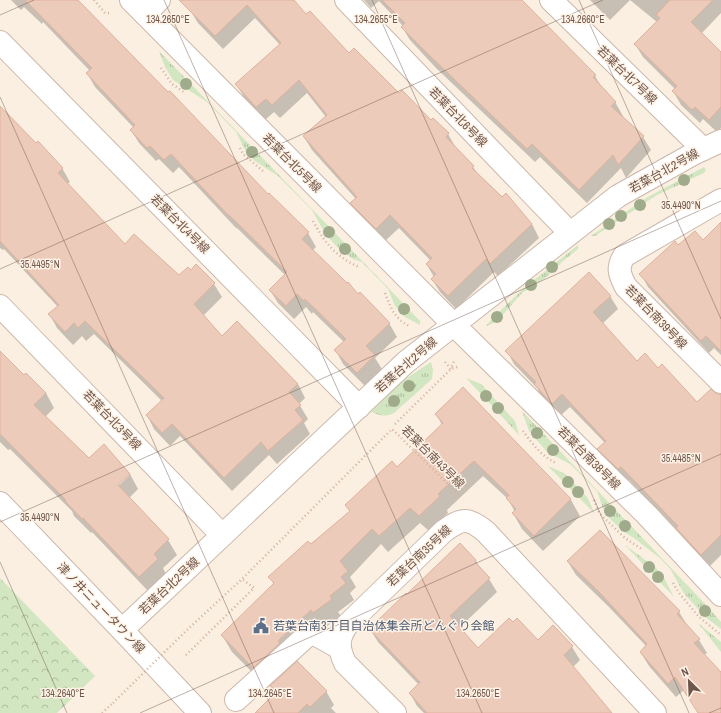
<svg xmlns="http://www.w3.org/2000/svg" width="721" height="713" font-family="'Archivo Narrow','Noto Sans JP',sans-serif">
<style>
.grass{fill:url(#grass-tufts)}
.park{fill:url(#park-crowns)}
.shadow{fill:#0003;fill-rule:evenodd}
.building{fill:#edcbba;stroke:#dfb19c}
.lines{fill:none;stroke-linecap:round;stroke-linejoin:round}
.minor-casing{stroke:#ccb8ab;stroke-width:24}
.path{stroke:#d2af9e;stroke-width:2.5;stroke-dasharray:1 3;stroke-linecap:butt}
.minor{stroke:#fff;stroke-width:22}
.path-bridge{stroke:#d2af9e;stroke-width:2.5;stroke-dasharray:1 3;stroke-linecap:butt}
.tree{fill:#9fab8a}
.ticks{fill:none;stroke:#6f554a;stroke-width:1;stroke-opacity:0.45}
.labels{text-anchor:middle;stroke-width:3;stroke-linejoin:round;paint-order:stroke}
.street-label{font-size:12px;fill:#6f554a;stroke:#fef3e6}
.service-label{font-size:12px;fill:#4e5e75;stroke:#fef3e6;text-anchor:start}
.ticks-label{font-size:10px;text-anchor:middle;fill:#6f554a;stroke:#fef3e6;stroke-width:3;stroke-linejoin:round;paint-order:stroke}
</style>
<defs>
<pattern id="grass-tufts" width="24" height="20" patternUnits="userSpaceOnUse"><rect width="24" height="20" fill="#d2e6c1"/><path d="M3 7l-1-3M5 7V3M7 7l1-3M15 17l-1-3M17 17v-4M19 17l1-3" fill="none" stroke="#afbd9f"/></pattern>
<pattern id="park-crowns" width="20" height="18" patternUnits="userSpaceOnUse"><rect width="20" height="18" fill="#d2e6c1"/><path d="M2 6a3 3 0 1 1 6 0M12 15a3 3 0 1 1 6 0" fill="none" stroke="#afbd9f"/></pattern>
</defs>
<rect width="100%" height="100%" fill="#faefe1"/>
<g class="grass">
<polygon points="159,51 397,297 420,321 420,325 405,317 395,306 388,289 362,262 353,259 338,248 326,235 312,210 278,176 255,161 246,152 236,132 207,102 173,80 165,67"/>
<polygon points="704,167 706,170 704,173 657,195 595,236 591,236 646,198"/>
<polygon points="578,245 578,249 562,262 544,279 522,293 500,318 492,324 486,326 491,320 524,288"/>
<path d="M431 362 433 370 432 379 394 413C385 417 380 416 371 412L401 382Z"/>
<polygon points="466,378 481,384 515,421 519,435"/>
<polygon points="522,411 708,607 721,622 721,629 704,616 683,592 671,570 661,559 634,538 624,532 607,516 604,511 597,491 570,464 547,452 529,431"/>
<polygon points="548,466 564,473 587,497 595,514"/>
<polygon points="625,545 656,568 663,576 674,597"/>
<polygon points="698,623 721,642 721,652"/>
</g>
<polygon class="park" points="0,578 95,676 57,713 0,713"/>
<g class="shadow">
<polygon points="11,0 77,0 268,195 269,194 308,233 316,247 312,251 389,323 397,337 375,358 382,369 365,386 343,364 336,351 344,342 313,312 312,314 306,307 294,319 278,303 270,290 285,275 237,228 236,228 179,167 173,173 159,159 156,161 139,143 131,130 133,127 95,87 87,73 90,71 43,22 42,24 24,7 21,10"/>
<polygon points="200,0 292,0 306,15 349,55 399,94 431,122 433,119 448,134 456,148 473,167 478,174 532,224 539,238 498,276 494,272 456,309 440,292 432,279 434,277 427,265 431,261 399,228 384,242 359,217 352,203 356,199 312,150 304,137 326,117 307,93 280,118 274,112 265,120 244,97 236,84 280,45 255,18 223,49 198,23 190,10"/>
<polygon points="364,0 504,0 595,76 602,88 615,102 623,116 622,117 643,137 651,150 626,178 621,168 587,203 540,157 535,162 436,68 410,40 402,27 403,26 379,1 371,8"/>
<polygon points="590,0 721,0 721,13 701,34 721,54 721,128 717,132 703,119 700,123 681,105 673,91 675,89 643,57 635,44 657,22 630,0 610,20"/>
<polygon points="0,108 36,145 62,168 70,182 67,184 125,245 179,277 214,284 222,297 203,316 222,337 237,323 298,384 305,398 299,404 308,419 304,423 310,434 277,464 269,455 232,491 180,436 170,446 154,429 147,415 162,401 94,334 86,341 82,336 73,345 57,328 50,315 58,307 4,249 3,250 0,248"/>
<polygon points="721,230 721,355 714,348 709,353 648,287 641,274 678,246 703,241"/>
<polygon points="610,296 618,309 602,324 637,363 658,369 697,404 721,412 721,555 709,567 685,541 680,533 629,480 626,482 606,462 599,449 605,443 570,407 560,416 542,398 537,388 514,364 507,351"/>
<path d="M0 353 24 377 26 374 46 393 54 408 45 417 89 460 104 446 130 474 138 489 129 498 168 540 177 555 163 568 166 574 148 591 92 532 91 533 74 516 72 511 10 449 8 450 0 442ZM129 474V476L115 489 114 488Z"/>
<polygon points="463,388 571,500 580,516 543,551 522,529 513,513 515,512 508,499 483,476 447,510 448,513 429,531 420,523 388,552 381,544 350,577 356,587 350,593 354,600 338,612 341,616 323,629 263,683 232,652 222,635 274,585 270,577 350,512 346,505 397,468 442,425 436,414"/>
<polygon points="460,545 476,561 481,570 489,579 497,592 459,628 478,649 538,641 553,627 572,647 580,660 573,667 611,713 424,713 417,706 410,693 419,685 378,642 370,629 407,595"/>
<polygon points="568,562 679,612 687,625 699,640 707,653 704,655 721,674 721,713 699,713 684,690 676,697 649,666 641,653 646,646 609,607 576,575"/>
<polygon points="272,686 326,691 334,705 331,708 336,713 265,713 275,695"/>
</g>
<g class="building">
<polygon points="25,0 78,0 168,92 170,91 268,194 269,193 309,232 302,239 347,283 348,282 358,294 360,292 390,323 366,346 375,355 357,373 334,350 346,339 305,299 304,301 297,294 286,306 269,290 287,272 229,215 228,215 171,154 164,160 150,146 147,148 130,130 135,125 86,73 92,68"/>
<polygon points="179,0 294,0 306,14 310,11 349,53 354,48 399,93 402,90 431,120 433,118 449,133 446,137 474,166 472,168 502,197 506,193 532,224 490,264 486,259 448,296 431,279 436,274 426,264 432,258 390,215 376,229 350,203 357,197 303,136 327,115 299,80 272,105 266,99 256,107 235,84 281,43 247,5 215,36"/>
<polygon points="382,0 522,0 596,75 593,77 616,102 611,106 644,136 618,165 613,155 579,190 532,144 527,149 428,54 401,27 405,23"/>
<polygon points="670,0 713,0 691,22 721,52 721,107 709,120 695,107 692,110 672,91 677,86 634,44 660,18 656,15"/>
<polygon points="0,106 36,143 38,141 63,168 58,173 125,244 134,234 179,275 188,267 191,270 196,264 215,283 194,304 222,336 237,321 298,384 289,392 301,405 295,410 303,420 268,451 261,442 224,478 172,424 162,433 146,415 164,398 85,321 78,328 74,323 65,332 48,314 59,305 0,241"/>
<polygon points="721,222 721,351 706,336 701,341 639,274 674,242 675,241 678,245 695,231 703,240"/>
<polygon points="589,272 611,296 593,312 637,361 645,353 658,368 662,364 697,402 711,389 717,394 721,394 721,535 701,555 676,528 678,526 621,467 618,469 597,449 606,441 562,394 552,404 534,384 536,382 505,351"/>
<polygon points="0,351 24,375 26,373 46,393 34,405 89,458 104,444 130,474 118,485 169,539 154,554 158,559 139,577 83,518 82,519 65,501 66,500 0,434"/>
<polygon points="463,387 571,499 534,536 512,513 516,509 506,498 509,495 474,461 438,494 440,496 419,516 410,508 379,536 372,529 340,561 348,571 341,577 346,583 330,596 332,599 313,613 311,610 278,641 280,643 253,668 221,635 274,583 268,577 308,541 311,544 350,511 345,505 392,461 397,467 443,423 435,414"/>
<polygon points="600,530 680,611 677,614 700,639 694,643 721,672 721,713 698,713 675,677 668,684 640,652 647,644 600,593 567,561"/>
<polygon points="460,543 476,560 475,562 490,578 450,616 478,648 509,618 513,622 517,618 538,640 553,625 573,646 564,655 612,713 427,713 409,693 420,682 369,629 406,593 407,594"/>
<polygon points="297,661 327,691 310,707 307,704 298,713 255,713 274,694 271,691 274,689 270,686"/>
</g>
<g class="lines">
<defs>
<g id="minor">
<polyline points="131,0 454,325 647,515 721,595"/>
<polyline points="346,0 570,233"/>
<polyline points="551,0 703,149"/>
<polyline points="145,14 159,0"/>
<polyline points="0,42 359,407"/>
<path d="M721 200 624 256C617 268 619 274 626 287L721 382"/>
<polyline points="0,306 222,535"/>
<polyline points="0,503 122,630 200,713"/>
<polyline points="122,630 406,362 618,196 695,153 721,141"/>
<polyline points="236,700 311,632 340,648"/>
<path d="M395 713 345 663C338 647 337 640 347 625L444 531C462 518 468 517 486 532L655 713"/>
</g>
</defs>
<use href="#minor" class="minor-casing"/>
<g class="path">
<polyline points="94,0 105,13 110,13"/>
<polyline points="161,68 172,84 185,93"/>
<polyline points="240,148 243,154 263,171"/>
<path d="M313 221C324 242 336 257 359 267"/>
<path d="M385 293C391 308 394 318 409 326"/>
<polyline points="445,362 451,369 454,361"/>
<polyline points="395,424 451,369 460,366"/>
<path d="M523 431C531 442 542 457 556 463"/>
<polyline points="594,500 599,513 625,538 643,550"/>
<polyline points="673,583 679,593 699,617 721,635"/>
<polyline points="187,630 242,579 392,429 460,496"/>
<polyline points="186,655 254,588 242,579"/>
<polyline points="102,713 113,703"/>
</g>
<use href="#minor" class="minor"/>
<polyline class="path-bridge" points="113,703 187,630"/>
</g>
<g class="tree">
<circle cx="186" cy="84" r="6"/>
<circle cx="252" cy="152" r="6"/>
<circle cx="684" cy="180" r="6"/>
<circle cx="640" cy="205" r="6"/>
<circle cx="621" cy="216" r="6"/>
<circle cx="609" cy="224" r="6"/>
<circle cx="329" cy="232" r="6"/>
<circle cx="345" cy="249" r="6"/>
<circle cx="552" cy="267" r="6"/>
<circle cx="531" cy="285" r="6"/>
<circle cx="404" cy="309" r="6"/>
<circle cx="497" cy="317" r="6"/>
<circle cx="409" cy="386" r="6"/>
<circle cx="486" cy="396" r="6"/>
<circle cx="394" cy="401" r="6"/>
<circle cx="498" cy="408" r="6"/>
<circle cx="537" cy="433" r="6"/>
<circle cx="553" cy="450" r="6"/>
<circle cx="568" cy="482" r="6"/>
<circle cx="578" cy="492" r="6"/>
<circle cx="610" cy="511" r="6"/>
<circle cx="625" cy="526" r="6"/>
<circle cx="649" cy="567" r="6"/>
<circle cx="658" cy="577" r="6"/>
<circle cx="705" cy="611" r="6"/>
</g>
<path class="ticks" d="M164 0 482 713M372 0 689 713M579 0 721 319M0 15 34 0M0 97 274 713M0 269 603 0M0 522 721 201M0 562 67 713M140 713 721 454M709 713 721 708"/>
<defs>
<symbol id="civic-bare" viewBox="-9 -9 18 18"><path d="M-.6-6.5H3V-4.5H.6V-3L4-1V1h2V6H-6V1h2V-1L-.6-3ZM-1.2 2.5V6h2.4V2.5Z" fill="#5c6f8a" stroke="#fef3e6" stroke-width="2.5" paint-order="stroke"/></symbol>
</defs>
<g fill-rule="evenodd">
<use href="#civic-bare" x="250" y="615" width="22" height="22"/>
</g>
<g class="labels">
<g class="street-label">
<text transform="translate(627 75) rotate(44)" y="4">若葉台北7号線</text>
<text transform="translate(458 117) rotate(46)" y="4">若葉台北6号線</text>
<text transform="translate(292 163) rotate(45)" y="4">若葉台北5号線</text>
<text transform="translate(664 171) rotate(-29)" y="4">若葉台北2号線</text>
<text transform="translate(180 224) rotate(45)" y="4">若葉台北4号線</text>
<text transform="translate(656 317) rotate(46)" y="4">若葉台南39号線</text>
<text transform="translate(406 365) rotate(-41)" y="4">若葉台北2号線</text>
<text transform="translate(112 420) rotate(46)" y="4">若葉台北3号線</text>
<text transform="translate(433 457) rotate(45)" y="4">若葉台南43号線</text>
<text transform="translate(589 458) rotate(45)" y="4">若葉台南38号線</text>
<text transform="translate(419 556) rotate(-43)" y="4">若葉台南35号線</text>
<text transform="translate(169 586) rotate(-43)" y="4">若葉台北2号線</text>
<text transform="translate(101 608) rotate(46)" y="4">津ノ井ニュータウン線</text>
</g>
<g class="service-label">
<text x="273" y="630">若葉台南3丁目自治体集会所どんぐり会館</text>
</g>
</g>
<g class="ticks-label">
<text x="168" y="23">134.2650°E</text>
<text x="376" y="23">134.2655°E</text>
<text x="583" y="23">134.2660°E</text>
<text x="681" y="209">35.4490°N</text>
<text x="40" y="268">35.4495°N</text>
<text x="681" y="462">35.4485°N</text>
<text x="40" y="521">35.4490°N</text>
<text x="63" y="697">134.2640°E</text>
<text x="270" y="697">134.2645°E</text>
<text x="478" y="697">134.2650°E</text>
</g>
<g transform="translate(689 681) rotate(336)" stroke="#fef3e6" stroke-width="3" paint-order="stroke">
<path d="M0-3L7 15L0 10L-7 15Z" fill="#6f554a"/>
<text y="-6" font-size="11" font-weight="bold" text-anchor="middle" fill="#6f554a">N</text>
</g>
</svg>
